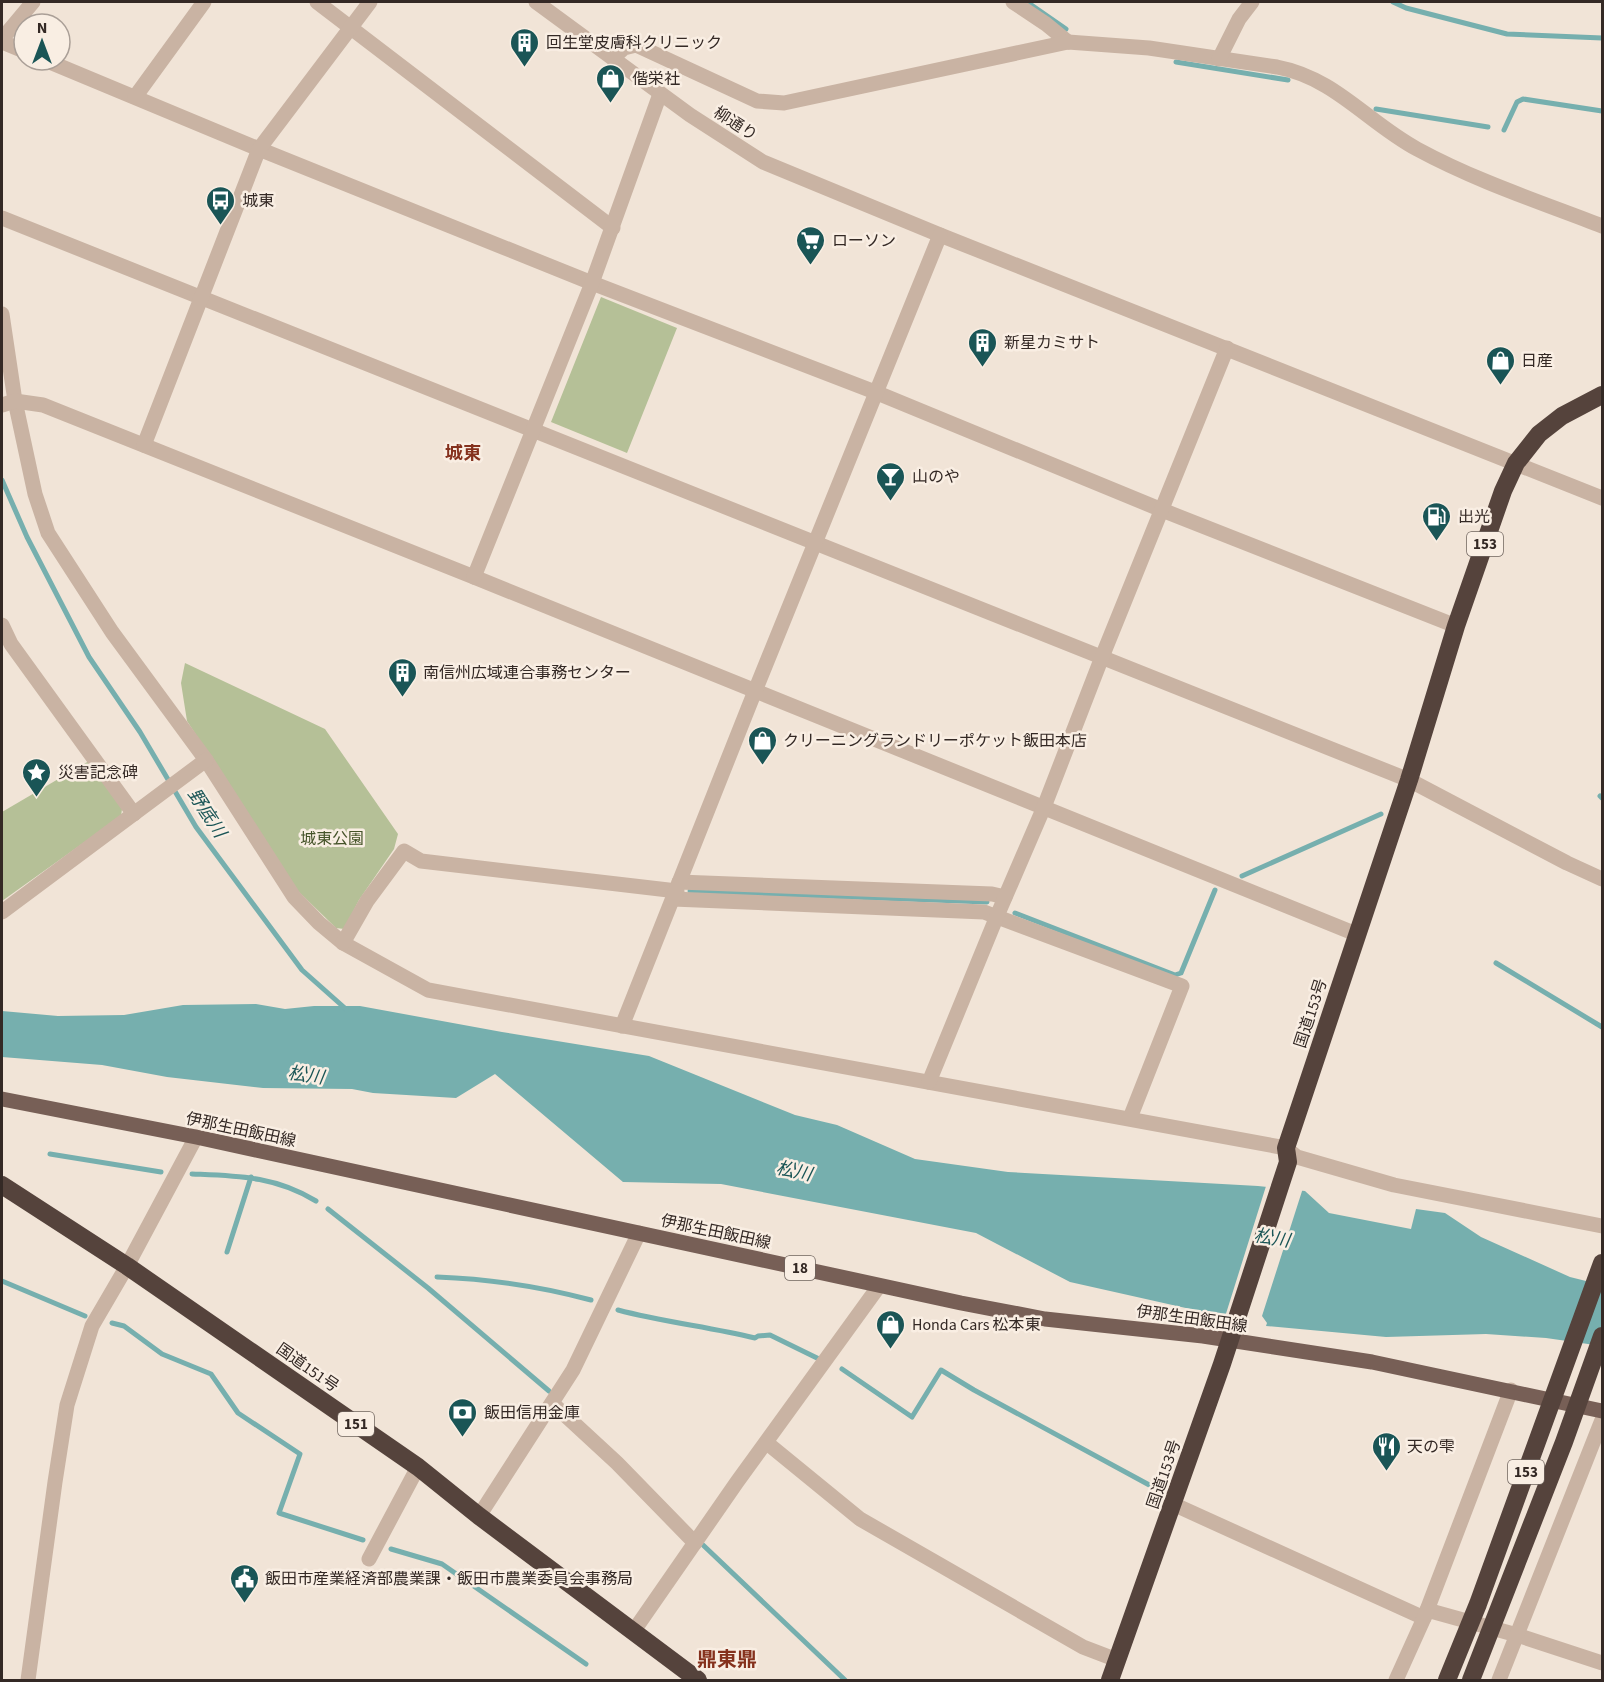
<svg xmlns="http://www.w3.org/2000/svg" width="1604" height="1682" font-family="'Source Sans 3','Noto Sans JP',sans-serif">
<style>
.green{fill:#b5c097}
.water{fill:#76afae}
.pier{fill:#f1e4d7}
.lines{fill:none;stroke-linecap:round;stroke-linejoin:round}
.stream{stroke:#76afae;stroke-width:5}
.minor{stroke:#c9b3a3;stroke-width:15}
.major{stroke:#775f56;stroke-width:15}
.highway{stroke:#55433c;stroke-width:18}
.highway-bridge{stroke:#55433c;stroke-width:18}
.labels{text-anchor:middle;stroke-width:5;stroke-linejoin:round;paint-order:stroke}
.shield{fill:#f9eee3;stroke:#6f645e;stroke-width:1.5}
.shield-label{font-size:15px;font-weight:bold;fill:#342925}
.poi-label{font-size:16px;fill:#342925;stroke:#f9eee3;text-anchor:start}
.street-label{font-size:16px;fill:#342925;stroke:#f9eee3}
.park-label{font-size:16px;fill:#455329;stroke:#f9eee3}
.neighbourhood-label{font-size:18px;font-weight:bold;fill:#85311d;stroke:#f9eee3}
.water-label{font-size:18px;font-style:italic;fill:#1a5556;stroke:#f9eee3}
.quarter-label{font-size:20px;font-weight:bold;fill:#85311d;stroke:#f9eee3}
</style>
<rect width="100%" height="100%" fill="#f1e4d7"/>
<g class="green">
<polygon points="601,297 677,328 627,453 551,422"/>
<polygon points="185,663 325,729 398,834 394,849 359,900 344,929 336,928 298,891 187,721 181,683"/>
<polygon points="89,761 122,809 121,816 2,901 2,812"/>
</g>
<polygon class="water" points="256,1004 285,1009 314,1006 360,1006 502,1032 649,1056 795,1115 837,1125 915,1159 1008,1172 1258,1186 1305,1191 1329,1213 1411,1229 1416,1209 1445,1213 1481,1237 1570,1277 1602,1285 1602,1346 1546,1338 1486,1334 1386,1337 1266,1326 1070,1282 976,1233 721,1184 623,1182 495,1074 456,1098 373,1093 352,1089 263,1088 167,1077 102,1065 2,1057 2,1011 58,1016 124,1015 183,1005"/>
<polygon class="pier" points="1267,1183 1303,1188 1262,1316 1267,1323 1265,1329 1224,1320"/>
<g class="lines">
<g class="stream">
<polyline points="1027,2 1066,29"/>
<polyline points="1393,2 1406,8 1507,34 1602,38"/>
<polyline points="1176,62 1288,80"/>
<polyline points="1376,109 1488,127"/>
<polyline points="1504,130 1517,102 1523,99 1602,111"/>
<polyline points="2,480 27,537 89,657 140,732 196,827 302,970 347,1010"/>
<polyline points="1600,796 1602,798"/>
<polyline points="1242,876 1381,814"/>
<polyline points="690,891 987,902"/>
<polyline points="1015,913 1175,975 1181,973 1215,890"/>
<polyline points="1496,963 1602,1027"/>
<polyline points="50,1154 161,1172"/>
<path d="M192 1174C238 1176 275 1176 316 1201"/>
<polyline points="328,1209 428,1288 549,1391"/>
<polyline points="227,1252 251,1177"/>
<path d="M437 1277C491 1279 539 1286 591 1300"/>
<polyline points="2,1281 85,1316"/>
<path d="M618 1310C663 1322 710 1327 755 1338L758 1336 770 1335 817 1358"/>
<polyline points="112,1323 124,1326 162,1354 211,1374 238,1413 300,1454 279,1513 363,1540"/>
<polyline points="842,1369 912,1417 941,1370 974,1390 1153,1487"/>
<polyline points="703,1545 845,1680"/>
<polyline points="391,1549 442,1564 586,1664"/>
</g>
<g class="minor">
<polyline points="317,2 613,228"/>
<polyline points="536,2 690,115 763,162 940,235 1602,498"/>
<polyline points="1013,2 1046,24 1068,42"/>
<polyline points="2,39 33,2"/>
<polyline points="2,42 24,51"/>
<path d="M613 58 624 48 636 45 757 101 784 103 1068 42 1149 48 1277 67C1335 78 1367 122 1417 149 1476 181 1540 202 1602 226"/>
<polyline points="1219,59 1239,19 1252,2"/>
<polyline points="45,60 259,149 592,283 875,392 1162,510 1456,626"/>
<polyline points="135,97 204,2"/>
<polyline points="2,218 1409,780 1567,863 1602,879"/>
<polyline points="2,314 15,401 35,494 48,533 112,632 206,760 294,897 319,923 343,943 428,990 1286,1148 1297,1157 1394,1185 1602,1226"/>
<polyline points="2,405 15,401 43,405 474,577 1356,934"/>
<polyline points="144,445 259,149 370,2"/>
<polyline points="474,577 592,283 660,94"/>
<polyline points="2,625 11,644 134,814"/>
<polyline points="679,882 992,894 1005,897"/>
<polyline points="673,899 984,912 1182,986 1130,1118"/>
<polyline points="2,912 206,760"/>
<polyline points="343,943 367,901 404,851 421,861 677,891"/>
<polyline points="622,1026 755,691 940,235"/>
<polyline points="929,1082 997,916 1044,807 1102,657 1227,348"/>
<polyline points="552,1403 617,1463 695,1543"/>
<polyline points="767,1443 860,1519 1083,1647 1117,1660"/>
<polyline points="1173,1504 1424,1618"/>
<polyline points="479,1516 573,1370 639,1233"/>
<polyline points="369,1559 418,1467"/>
<polyline points="1427,1610 1517,1635 1602,1663"/>
<polyline points="633,1632 737,1482 879,1286"/>
<polyline points="28,1680 55,1482 67,1405 92,1326 127,1266 196,1137"/>
<polyline points="1396,1680 1424,1618 1511,1390"/>
<polyline points="1499,1680 1602,1420"/>
</g>
<polyline class="major" points="2,1099 196,1137 961,1303 1045,1319 1203,1336 1372,1362 1602,1411"/>
<g class="highway">
<polyline points="2,1185 127,1266 418,1467 479,1516 698,1680"/>
<polyline points="1110,1680 1222,1364 1288,1162 1286,1148 1409,780 1456,626 1503,491 1516,463 1539,434 1562,416 1602,395"/>
</g>
<g class="highway-bridge">
<polyline points="1447,1680 1478,1604 1602,1263"/>
<polyline points="1471,1680 1564,1442 1602,1336"/>
</g>
</g>
<defs>
<symbol id="building-pin" viewBox="-11 -11 22 30"><path d="M0 17L-7.5 6A9.5 9.5 0 1 1 7.5 6Z" fill="#1a5556" stroke="#f9eee3"/><path d="M-4-6H4V6H1V3H-1V6H-4ZM-2.5-4.3h1.7v1.8h-1.7ZM.8-4.3h1.7v1.8H.8ZM-2.5-1h1.7V.8h-1.7ZM.8-1h1.7V.8H.8Z" fill="#fff"/></symbol>
<symbol id="shop-pin" viewBox="-11 -11 22 30"><path d="M0 17L-7.5 6A9.5 9.5 0 1 1 7.5 6Z" fill="#1a5556" stroke="#f9eee3"/><path d="M-5-2.5h2.3a2.7 3.5 0 0 1 5.4 0H5L5.5 6h-11ZM-1.5-2.5h3a1.5 2.3 0 0 0-3 0Z" fill="#fff"/></symbol>
<symbol id="bus-pin" viewBox="-11 -11 22 30"><path d="M0 17L-7.5 6A9.5 9.5 0 1 1 7.5 6Z" fill="#1a5556" stroke="#f9eee3"/><path d="M-5-6H5V4H4V6H2V4H-2V6H-4V4H-5ZM-3.5-4V0h7V-4ZM-3.5 1.2v1.5H-2V1.2ZM2 1.2v1.5H3.5V1.2Z" fill="#fff"/></symbol>
<symbol id="supermarket-pin" viewBox="-11 -11 22 30"><path d="M0 17L-7.5 6A9.5 9.5 0 1 1 7.5 6Z" fill="#1a5556" stroke="#f9eee3"/><path d="M-6-5.5h2.5l.6 2H6L4.5 2H-2.5L-4.4-4H-6ZM-1.5 3.2a1.3 1.3 0 1 0 .1 0ZM3 3.2a1.3 1.3 0 1 0 .1 0Z" fill="#fff"/></symbol>
<symbol id="bar-pin" viewBox="-11 -11 22 30"><path d="M0 17L-7.5 6A9.5 9.5 0 1 1 7.5 6Z" fill="#1a5556" stroke="#f9eee3"/><path d="M-6-5H6L.8 .8V4.5H3.5V6h-7V4.5H-.8V.8Z" fill="#fff"/></symbol>
<symbol id="fuel-pin" viewBox="-11 -11 22 30"><path d="M0 17L-7.5 6A9.5 9.5 0 1 1 7.5 6Z" fill="#1a5556" stroke="#f9eee3"/><path d="M-5.5-6h7V0h2V4h1.3V-2.5L3-4.5l.8-.8L6-3V5H2.5V1h-1V6h-7ZM-4.2-4.7v3.2H.2V-4.7Z" fill="#fff"/></symbol>
<symbol id="sight-pin" viewBox="-11 -11 22 30"><path d="M0 17L-7.5 6A9.5 9.5 0 1 1 7.5 6Z" fill="#1a5556" stroke="#f9eee3"/><path d="M0-6L1.8-2.2L6-1.7L2.9 1.2L3.7 5.4L0 3.3L-3.7 5.4L-2.9 1.2L-6-1.7L-1.8-2.2Z" fill="#fff"/></symbol>
<symbol id="bank-pin" viewBox="-11 -11 22 30"><path d="M0 17L-7.5 6A9.5 9.5 0 1 1 7.5 6Z" fill="#1a5556" stroke="#f9eee3"/><path d="M-6-4H6V4H-6ZM0-2.3a2.3 2.3 0 1 0 0 4.6a2.3 2.3 0 1 0 0-4.6Z" fill="#fff"/></symbol>
<symbol id="restaurant-pin" viewBox="-11 -11 22 30"><path d="M0 17L-7.5 6A9.5 9.5 0 1 1 7.5 6Z" fill="#1a5556" stroke="#f9eee3"/><path d="M-5-6h1v4h1v-4h1v4h1v-4h1v5L-1.5 .5V6h-2V.5L-5-1ZM5-6V6H3V1.5H1.5Q1.5-4 5-6Z" fill="#fff"/></symbol>
<symbol id="civic-pin" viewBox="-11 -11 22 30"><path d="M0 17L-7.5 6A9.5 9.5 0 1 1 7.5 6Z" fill="#1a5556" stroke="#f9eee3"/><path d="M-.6-6.5H3V-4.5H.6V-3L4-1V1h2V6H-6V1h2V-1L-.6-3ZM-1.2 2.5V6h2.4V2.5Z" fill="#fff"/></symbol>
</defs>
<g fill-rule="evenodd">
<use href="#building-pin" x="508" y="26" width="33" height="45"/>
<use href="#shop-pin" x="594" y="62" width="33" height="45"/>
<use href="#bus-pin" x="204" y="184" width="33" height="45"/>
<use href="#supermarket-pin" x="794" y="224" width="33" height="45"/>
<use href="#building-pin" x="966" y="326" width="33" height="45"/>
<use href="#shop-pin" x="1484" y="344" width="33" height="45"/>
<use href="#bar-pin" x="874" y="460" width="33" height="45"/>
<use href="#fuel-pin" x="1420" y="500" width="33" height="45"/>
<use href="#building-pin" x="386" y="656" width="33" height="45"/>
<use href="#shop-pin" x="746" y="724" width="33" height="45"/>
<use href="#sight-pin" x="20" y="756" width="33" height="45"/>
<use href="#shop-pin" x="874" y="1308" width="33" height="45"/>
<use href="#bank-pin" x="446" y="1396" width="33" height="45"/>
<use href="#restaurant-pin" x="1370" y="1430" width="33" height="45"/>
<use href="#civic-pin" x="228" y="1562" width="33" height="45"/>
</g>
<g class="labels">
<g class="shield">
<rect x="1467" y="532" width="36" height="24" rx="4.5"/>
<rect x="785" y="1256" width="30" height="24" rx="4.5"/>
<rect x="338" y="1412" width="36" height="24" rx="4.5"/>
<rect x="1508" y="1460" width="36" height="24" rx="4.5"/>
</g>
<g class="shield-label">
<text x="1485" y="549">153</text>
<text x="800" y="1273">18</text>
<text x="356" y="1429">151</text>
<text x="1526" y="1477">153</text>
</g>
<g class="poi-label">
<text x="546" y="48">回生堂皮膚科クリニック</text>
<text x="632" y="84">偕栄社</text>
<text x="242" y="206">城東</text>
<text x="832" y="246">ローソン</text>
<text x="1004" y="348">新星カミサト</text>
<text x="1521" y="366">日産</text>
<text x="912" y="482">山のや</text>
<text x="1458" y="522">出光</text>
<text x="423" y="678">南信州広域連合事務センター</text>
<text x="783" y="746">クリーニングランドリーポケット飯田本店</text>
<text x="58" y="778">災害記念碑</text>
<text x="912" y="1330">Honda Cars 松本東</text>
<text x="484" y="1418">飯田信用金庫</text>
<text x="1407" y="1452">天の雫</text>
<text x="265" y="1584">飯田市産業経済部農業課・飯田市農業委員会事務局</text>
</g>
<g class="street-label">
<text transform="translate(736 123) rotate(33)" y="6">柳通り</text>
<text transform="translate(1310 1013) rotate(-72)" y="6">国道153号</text>
<text transform="translate(241 1129) rotate(12)" y="6">伊那生田飯田線</text>
<text transform="translate(716 1231) rotate(12)" y="6">伊那生田飯田線</text>
<text transform="translate(1192 1318) rotate(8)" y="6">伊那生田飯田線</text>
<text transform="translate(308 1367) rotate(35)" y="6">国道151号</text>
<text transform="translate(1163 1474) rotate(-71)" y="6">国道153号</text>
</g>
<g class="park-label">
<text x="332" y="844">城東公園</text>
</g>
<g class="neighbourhood-label">
<text x="463" y="459">城東</text>
</g>
<g class="water-label">
<text transform="translate(207 813) rotate(57)" y="6">野底川</text>
<text transform="translate(306 1075) rotate(8)" y="6">松川</text>
<text transform="translate(794 1171) rotate(12)" y="6">松川</text>
<text transform="translate(1272 1238) rotate(9)" y="6">松川</text>
</g>
<g class="quarter-label">
<text x="727" y="1666">鼎東鼎</text>
</g>
</g>
<rect width="1604" height="1682" fill="none" stroke="#342925" stroke-width="6"/>
<g transform="translate(42 42)"><circle r="28" fill="#f9eee3" stroke="#aa9f97" stroke-width="1.5"/>
<path d="M0-4.5L10 22L0 15L-10 22Z" fill="#1a5556"/>
<text y="-9" font-size="16" font-weight="bold" text-anchor="middle" fill="#342925">N</text>
</g>
</svg>
